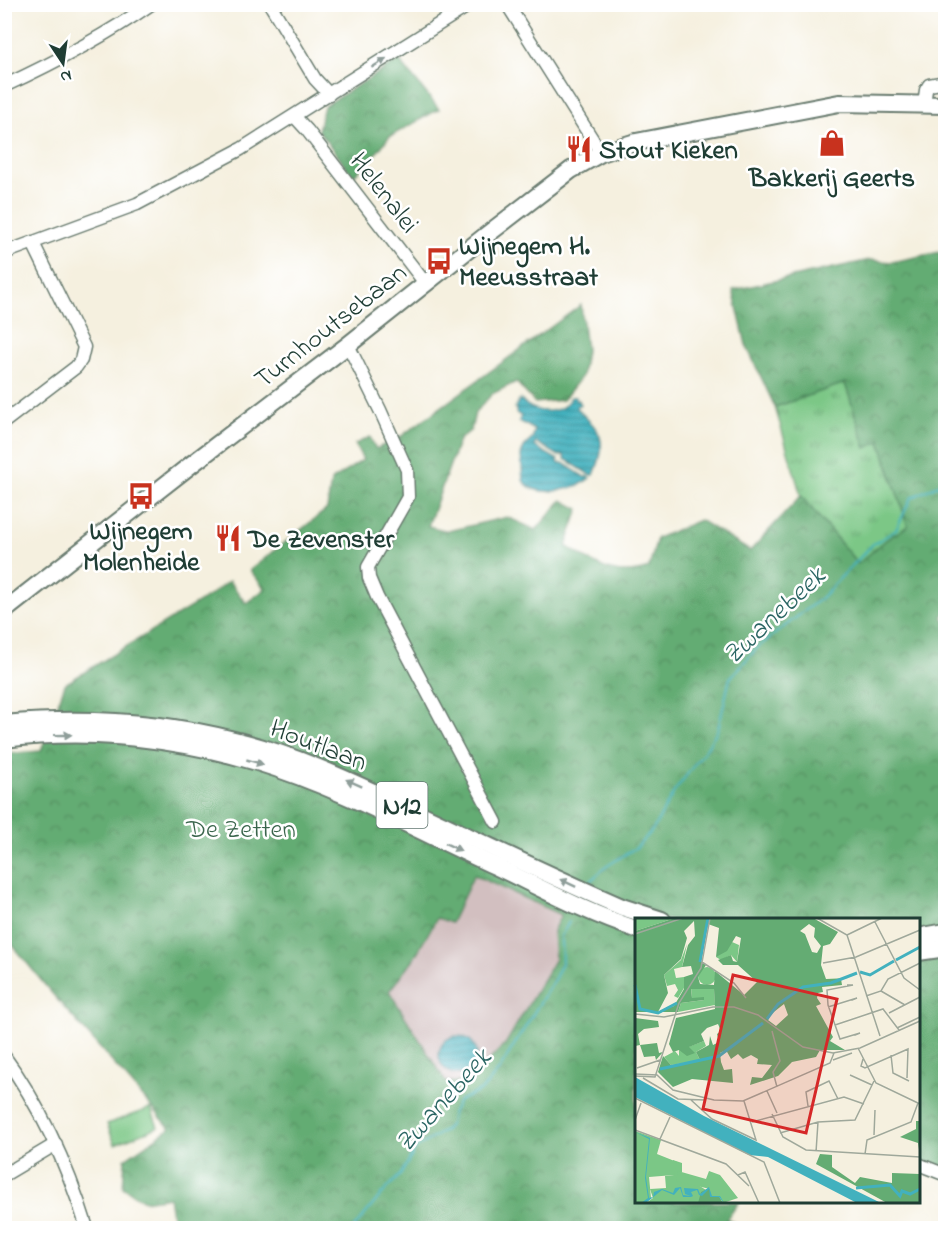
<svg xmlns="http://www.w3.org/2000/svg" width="950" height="1233" font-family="'Indie Flower',sans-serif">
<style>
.industrial{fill:#d2bfc0}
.grass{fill:url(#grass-tufts);stroke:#4d825d;stroke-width:1.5}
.forest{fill:url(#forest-crowns);stroke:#427454;stroke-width:1.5;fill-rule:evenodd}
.park{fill:#7bc786;stroke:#4d825d;stroke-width:1.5}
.water{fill:url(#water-rules);stroke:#307779;stroke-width:1.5}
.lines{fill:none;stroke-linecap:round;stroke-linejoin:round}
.stream{stroke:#42b1be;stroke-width:2}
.minor-casing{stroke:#6a7c70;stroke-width:15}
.major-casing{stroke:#6a7c70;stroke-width:20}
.minor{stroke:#fff;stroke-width:12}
.major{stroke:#fff;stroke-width:16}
.oneway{fill:#8f9e9a}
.labels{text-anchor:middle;stroke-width:5;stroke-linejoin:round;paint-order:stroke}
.shield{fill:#fff;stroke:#627771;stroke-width:1.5}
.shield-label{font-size:26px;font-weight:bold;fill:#1f3d34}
.poi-label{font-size:27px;font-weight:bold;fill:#1f3d34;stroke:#fff;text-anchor:start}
.street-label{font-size:27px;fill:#1f3d34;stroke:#fff}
.park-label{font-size:27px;fill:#3b664d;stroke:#fff}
.water-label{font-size:28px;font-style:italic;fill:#2b6664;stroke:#fff}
.inset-river{fill:none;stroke:#42b1be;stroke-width:3}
.inset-road{fill:none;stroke:#9fa89b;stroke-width:1.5}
.view{fill:#d62828;fill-opacity:0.15;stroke:#d62828;stroke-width:3}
.inset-edge{fill:none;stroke:#1f3d34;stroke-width:3}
</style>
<defs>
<pattern id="grass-tufts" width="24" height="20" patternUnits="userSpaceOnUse" patternTransform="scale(1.5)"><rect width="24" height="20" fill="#7bc786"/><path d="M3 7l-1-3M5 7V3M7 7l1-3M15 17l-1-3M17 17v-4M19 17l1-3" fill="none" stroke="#64a36e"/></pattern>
<pattern id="forest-crowns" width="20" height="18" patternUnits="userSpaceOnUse" patternTransform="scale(1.5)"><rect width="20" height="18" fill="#64ac73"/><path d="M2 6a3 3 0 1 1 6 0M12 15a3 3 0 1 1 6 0" fill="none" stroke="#528d5f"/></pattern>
<pattern id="water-rules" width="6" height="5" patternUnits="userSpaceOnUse" patternTransform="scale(1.5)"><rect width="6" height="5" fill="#42b1be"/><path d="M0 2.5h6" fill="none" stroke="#37919b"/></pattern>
</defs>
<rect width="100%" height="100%" fill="#fff"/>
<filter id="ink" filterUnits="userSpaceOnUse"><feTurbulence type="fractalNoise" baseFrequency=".0167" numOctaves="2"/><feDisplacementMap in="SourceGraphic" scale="12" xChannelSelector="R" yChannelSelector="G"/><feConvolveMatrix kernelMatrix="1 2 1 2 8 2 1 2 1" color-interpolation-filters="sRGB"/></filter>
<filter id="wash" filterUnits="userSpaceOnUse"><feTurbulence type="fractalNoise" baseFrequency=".008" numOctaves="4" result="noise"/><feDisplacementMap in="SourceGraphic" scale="24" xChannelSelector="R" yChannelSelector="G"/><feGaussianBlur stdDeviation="1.35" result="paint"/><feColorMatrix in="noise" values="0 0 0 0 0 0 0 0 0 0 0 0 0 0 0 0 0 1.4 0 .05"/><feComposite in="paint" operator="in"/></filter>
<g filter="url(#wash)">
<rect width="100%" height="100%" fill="#f5f0df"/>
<polygon class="industrial" points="474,875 561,915 553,932 555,959 506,1043 467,1083 446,1083 389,991 413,960 438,918 451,922"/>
<polygon class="grass" points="845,383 866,447 880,441 908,526 887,539 858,564 801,496 775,407"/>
<g class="forest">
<polygon points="399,60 439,109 389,137 370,161 353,176 318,130 324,106"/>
<path d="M945 251 946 613 942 616 946 623V716L943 718 946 721 945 1171 919 1159 918 920H636V1202H739L727 1219 745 1228H174L169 1197 144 1201 123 1187 125 1159 170 1128 49 990 5 936 4 754 41 751 65 684 209 596 229 581 246 603 265 589 250 570 327 509 331 481 363 460 355 444 370 437 376 449 400 437 581 305 586 350 582 376 563 400 535 403 516 382 492 394 475 413 471 430 459 440 428 526 448 531 507 517 536 530 562 500 579 509 566 546C594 564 615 580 649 568L657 538 700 520 750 551 801 496 858 564 887 539 908 526 880 441 866 448 845 383 775 407 746 345 733 290 870 260 892 262ZM474 875 561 915 553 931 555 959 506 1043 467 1083 446 1082 389 991 413 960 437 918 451 923Z"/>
</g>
<polygon class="park" points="151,1108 158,1127 115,1144 107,1124"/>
<g class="water">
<path d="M571 397H576V401L579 400 580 405 576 406C581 414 587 418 593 425 607 440 601 458 594 475H590L565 459 564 455 559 456 536 442 534 446 558 460 559 464 563 463 586 478 587 476 590 478C578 489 544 496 530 487 527 485 525 483 523 480L521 455 524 447 532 439 535 430 519 421 521 416 516 413 517 409 515 408 520 399C533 414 561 417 571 397Z"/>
<circle cx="458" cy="1055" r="19"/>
</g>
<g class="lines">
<g class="stream">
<polyline points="589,882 607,866 637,847 654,828 674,792 706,749 718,729 730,678 757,648 821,598 873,544 896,530 911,498 946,481"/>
<polyline points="354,1228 381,1195 401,1174 416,1148 444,1131 450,1124 453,1111 459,1101 482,1090 499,1070 555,978 562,963 561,936 569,922"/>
</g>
</g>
</g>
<g filter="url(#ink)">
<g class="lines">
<defs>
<g id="minor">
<polyline points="270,4 315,79 329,94"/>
<polyline points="507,4 601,153"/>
<path d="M4 86C56 62 105 36 151 4"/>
<polyline points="924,104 926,90 929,85 946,82"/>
<polyline points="295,117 307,130 425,283"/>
<polyline points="4,253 137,204 241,149 471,4"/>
<polyline points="348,345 380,410 407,470 408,497 368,567 369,578 377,597 496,822"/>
<polyline points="4,422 76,367 81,360 84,347 33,243"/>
<path d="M4 1056C42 1108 68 1167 87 1228"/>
<polyline points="918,1164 946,1175"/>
<polyline points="4,1175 56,1144"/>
</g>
<g id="major">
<polyline points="4,611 192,464 348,345 484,237 571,170 601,153 636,142 839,103 946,105"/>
<path d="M4 724C81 717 159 721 234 740 292 754 346 779 399 804 473 838 547 875 622 907L662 920"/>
<path d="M4 739C89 728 175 738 257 762 339 787 417 830 495 866 541 888 587 913 636 929"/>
<polyline points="918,937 946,932"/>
<polyline points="918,952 946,948"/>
</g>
</defs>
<use href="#minor" class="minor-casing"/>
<use href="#major" class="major-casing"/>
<use href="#minor" class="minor"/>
<use href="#major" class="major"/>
</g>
<defs><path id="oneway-solid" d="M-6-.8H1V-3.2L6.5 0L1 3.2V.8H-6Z" transform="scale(1.5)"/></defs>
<g class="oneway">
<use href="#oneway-solid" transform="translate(379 63) rotate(-32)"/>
<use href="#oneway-solid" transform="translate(63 735) rotate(-1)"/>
<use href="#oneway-solid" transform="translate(255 762) rotate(16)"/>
<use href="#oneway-solid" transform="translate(354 783) rotate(-156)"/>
<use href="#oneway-solid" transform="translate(453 847) rotate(25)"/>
<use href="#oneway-solid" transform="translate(568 883) rotate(-155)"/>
</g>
</g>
<defs>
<symbol id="shop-bare" viewBox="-9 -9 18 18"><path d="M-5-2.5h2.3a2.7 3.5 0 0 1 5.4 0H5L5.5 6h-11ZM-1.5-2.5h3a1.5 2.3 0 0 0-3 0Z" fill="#c8321e" stroke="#fff" stroke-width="2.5" paint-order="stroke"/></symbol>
<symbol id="restaurant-bare" viewBox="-9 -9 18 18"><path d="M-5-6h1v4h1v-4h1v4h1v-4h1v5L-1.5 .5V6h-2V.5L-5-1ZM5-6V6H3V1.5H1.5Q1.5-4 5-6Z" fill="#c8321e" stroke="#fff" stroke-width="2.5" paint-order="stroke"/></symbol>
<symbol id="bus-bare" viewBox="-9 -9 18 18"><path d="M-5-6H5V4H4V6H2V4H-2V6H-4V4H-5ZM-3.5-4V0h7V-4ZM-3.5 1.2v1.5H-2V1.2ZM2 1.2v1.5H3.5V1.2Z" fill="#c8321e" stroke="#fff" stroke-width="2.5" paint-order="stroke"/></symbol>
</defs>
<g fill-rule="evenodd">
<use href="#shop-bare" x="813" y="124" width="38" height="38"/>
<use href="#restaurant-bare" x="560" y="130" width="38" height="38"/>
<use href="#bus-bare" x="420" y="242" width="38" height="38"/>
<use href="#bus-bare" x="122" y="477" width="38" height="38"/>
<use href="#restaurant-bare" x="209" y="519" width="38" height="38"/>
</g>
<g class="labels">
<rect class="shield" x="376.5" y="782" width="51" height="46" rx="4.5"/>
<g class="shield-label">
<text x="402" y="814">N12</text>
</g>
<g class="poi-label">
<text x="599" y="158">Stout Kieken</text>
<text x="832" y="186" text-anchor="middle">Bakkerij Geerts</text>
<text x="459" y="254">Wijnegem H.<tspan x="459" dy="31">Meeusstraat</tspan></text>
<text x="141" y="539" text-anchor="middle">Wijnegem<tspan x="141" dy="31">Molenheide</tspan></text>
<text x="248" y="547">De Zevenster</text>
</g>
<g class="street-label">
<text transform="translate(385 192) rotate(52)" y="9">Helenalei</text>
<text transform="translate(330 325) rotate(-38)" y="9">Turnhoutsebaan</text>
<text transform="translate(319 744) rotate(21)" y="9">Houtlaan</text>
</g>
<g class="park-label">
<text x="241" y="837">De Zetten</text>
</g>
<g class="water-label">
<text transform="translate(773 614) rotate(-43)" y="10">Zwanebeek</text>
<text transform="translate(442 1099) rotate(-48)" y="10">Zwanebeek</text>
</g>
</g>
<g transform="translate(635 918)">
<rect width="285" height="285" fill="#f5f0df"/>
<path d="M0 0H40L0 13ZM97 24 104 27 102 44 96 37 86 42 81 39ZM52 26 47 49 39 51 41 60 49 59V70L43 80 39 78 43 72 40 66 32 68 29 57 46 42ZM63 58a9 9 0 1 1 18 0a9 9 0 1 1-18 0ZM56 70 79 71 80 87 43 94 46 85 69 82 57 80ZM69 123 71 128 61 134 65 142 36 147 29 139 40 133 44 138V132L58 135 53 129ZM38 242 47 245V254H43L71 272 64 285H11L18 280 15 271 31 270 30 258 39 257Z" fill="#7bc786"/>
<path d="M40 0H178L203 14 195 26 188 28 186 47 191 61 213 60 206 61 207 67 187 69 188 74 183 75 182 80 186 86 181 88 198 119 195 123 210 132H185L181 139 157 144 143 158 115 167 117 159 127 160 137 147 122 146 123 141 116 137 108 141 103 136 96 141 91 132 85 135 86 144 89 152 97 151 98 165 57 161 38 169 23 154 28 138 36 147 65 142 61 134 74 127 75 118 78 127 84 124 82 116 86 113 83 106 72 110 66 116 69 123 54 129 60 135 52 138 44 132 38 134 34 126 41 100 80 91 79 71H56L57 80 69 79V82L46 85 43 94H0V13ZM59 3 60 18 53 27 47 49 56 48 58 56 49 59V71L39 88 23 94 33 75 29 57 46 41 52 20 49 13ZM73 6 84 10 81 39 92 33 101 18 106 20 102 44 98 43 96 37 83 42 88 47H103L122 64 109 77 80 53 79 67 65 66 63 59 71 47 66 43ZM174 6 180 10 179 19 186 28 182 35 177 34 170 16 165 13ZM149 86 153 97 141 108 133 102 135 97ZM0 100 23 103 24 109 9 111 3 116 5 127 22 125 24 135 28 134 21 142 20 138 9 139 5 127 0 128ZM281 203H285V238L283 225 265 219 281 211ZM185 236 197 237V249L220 265 225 259 257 265V255L285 256V285H252L181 246ZM74 270 79 278H84L88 285H63L66 274Z" fill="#64ac73" fill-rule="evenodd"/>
<path d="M0 213 26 222 22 236 42 244 39 257 14 259 16 280 9 285H0ZM43 253 71 261 74 253 85 257 103 280 88 285 84 278H75V271L41 263Z" fill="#7bc786"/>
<path d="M0 159 69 198 246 285H222L133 239 114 237 0 179ZM0 214 15 220 11 259 14 280 18 279 19 274 27 271 38 275 40 270 46 269 48 277 56 278 50 276 49 270 63 271 65 276 74 269 77 278H85L89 285 84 279H75L74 271 67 278 64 277 62 272 56 274 58 278 56 279H48L45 270 39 277 27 272 11 285H6L13 280 10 260 14 221Z" fill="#42b1be"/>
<path class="inset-river" d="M261 42 285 29M65 44 73 0M225 54 235 57 259 43M0 67 5 91 23 95 42 85M132 101 143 86 168 69 196 65 222 55M25 151 84 138 128 105M221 270 255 267 265 278 267 273 275 276 285 271"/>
<path class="inset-road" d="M182 0 212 17 245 118M240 4 269 60 285 72M0 16 48 0M212 17 247 0M67 44 99 65 111 80M188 45 221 39 285 12M212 67H218L192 72 193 87 205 121 225 115 220 117M246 73 270 87M231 78 246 73 253 61 285 45M193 89 222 80 217 82M254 95 285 79M0 96 29 99 78 89H99L123 97 168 129 198 135 225 130 285 103M200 107 248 91 264 112M262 110 285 99M137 113 145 143 138 154 142 169M223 130 241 165 285 186M256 137 258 155 274 163M228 141 226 148 230 150 273 131 272 160M198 142 217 135M2 150 25 142M0 156 22 157 38 172 79 182 108 183 195 145 199 135M215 157 237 167M0 158 20 159 44 85 66 50 75 0M8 160 43 181 70 182M132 173 142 195M0 180 129 244 145 285M56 182 77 201 121 222 109 183M173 188 171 174 194 163 203 181M137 196 148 219 171 232 285 239M0 202 6 185M117 204 209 179 229 186M0 212 91 246 114 268M145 215 183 204 220 202 239 163M239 217 240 192M25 221 35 199M181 234 183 204M230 236 232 222 276 204 283 185M103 257 110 254 124 285"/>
<path class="view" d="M98 57 202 81 171 215 68 191Z"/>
<rect width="285" height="285" class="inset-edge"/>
</g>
<rect width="950" height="1233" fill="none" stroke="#fff" stroke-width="24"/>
<g transform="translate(63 63) rotate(167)" stroke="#ffffff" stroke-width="4.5" paint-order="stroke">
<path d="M0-4.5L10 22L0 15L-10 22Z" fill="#1f3d34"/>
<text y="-9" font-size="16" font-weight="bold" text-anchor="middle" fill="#1f3d34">N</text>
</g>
</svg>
